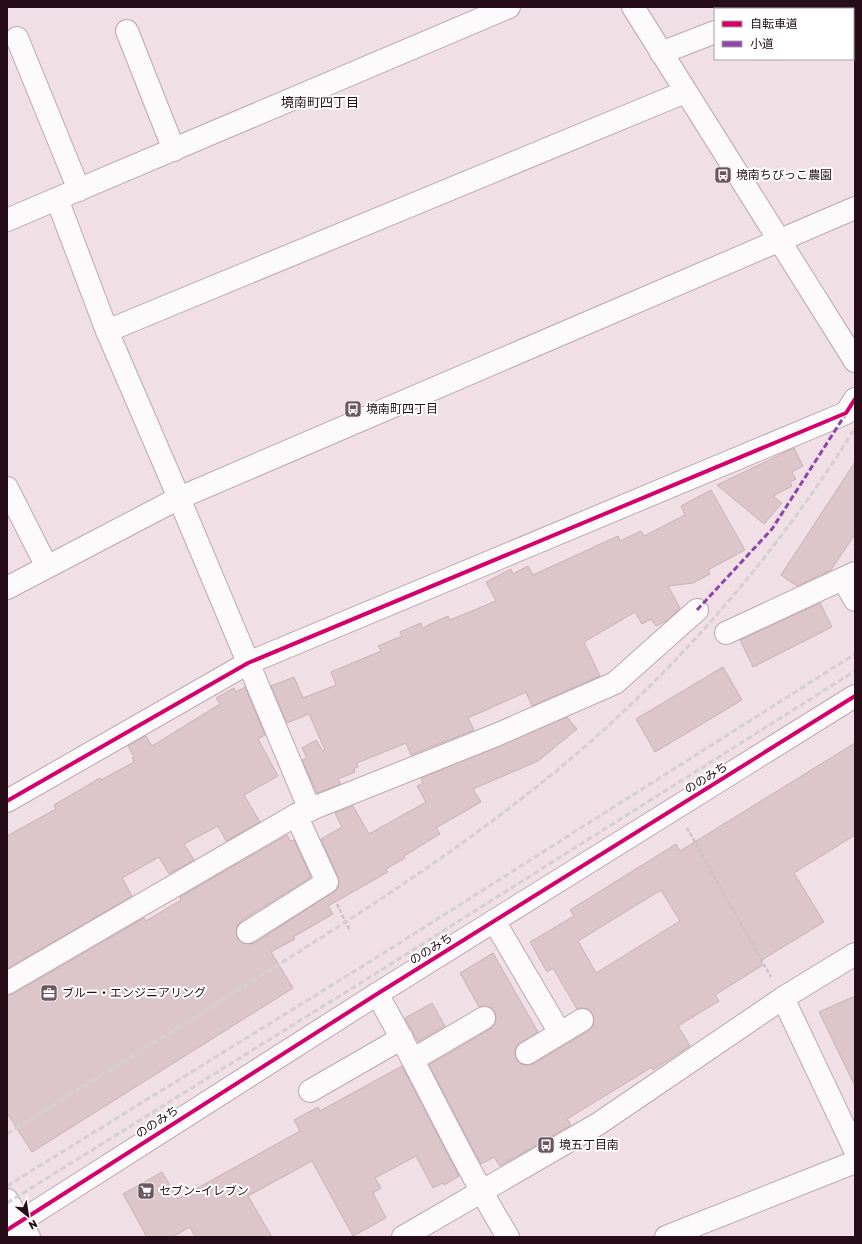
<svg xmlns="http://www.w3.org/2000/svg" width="862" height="1244" font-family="Rubik,'Noto Sans JP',sans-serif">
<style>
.building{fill:#dcc6c9;stroke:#c7b1b4;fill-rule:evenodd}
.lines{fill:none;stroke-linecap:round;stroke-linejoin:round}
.minor-casing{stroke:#bca8af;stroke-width:24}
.major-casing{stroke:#bca8af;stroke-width:24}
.path{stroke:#cbc3c6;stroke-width:2.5;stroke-dasharray:4 2;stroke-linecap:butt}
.minor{stroke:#fdfafb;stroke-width:22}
.major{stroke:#fdfafb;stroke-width:22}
.rail{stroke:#d4cfd1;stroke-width:3;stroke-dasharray:6 3;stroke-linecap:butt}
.quiet{stroke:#8e44ad;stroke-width:3;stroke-dasharray:6 3;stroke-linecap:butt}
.cycleway-casing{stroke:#fff;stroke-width:6}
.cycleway{stroke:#d6006c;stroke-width:4}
.labels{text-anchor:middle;stroke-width:4;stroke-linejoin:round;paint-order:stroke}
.poi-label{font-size:12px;fill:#270d17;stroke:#fff;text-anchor:start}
.street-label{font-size:12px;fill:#270d17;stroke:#fff}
.neighbourhood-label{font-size:13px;fill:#270d17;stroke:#fff}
</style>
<rect width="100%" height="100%" fill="#f0e0e5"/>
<g class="building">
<polygon points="794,448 803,466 792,472 796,479 790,482 792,486 773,496 782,503 764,524 717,485"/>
<polygon points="855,462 855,534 831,570 797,586 781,575"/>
<polygon points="711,490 745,550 708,570 710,574 693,583 668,586 680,608 668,620 656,626 651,619 642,624 635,612 584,642 600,676 532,706 526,692 468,718 474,730 411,755 406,743 357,763 358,767 354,768 355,772 338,779 341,784 317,793 302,760 307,758 302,748 316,740 323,751 325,750 309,714 287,723 271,686 294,677 303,698 336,685 331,672 381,651 378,646 402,636 400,632 421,623 422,628 448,616 450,620 496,601 486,582 511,569 513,574 528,566 533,575 618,536 620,541 641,531 644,536 685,515 681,506"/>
<polygon points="820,603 832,627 753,667 740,640"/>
<polygon points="723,667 742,700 655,752 636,719"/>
<polygon points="245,687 265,735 258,739 278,776 244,795 260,822 226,841 218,826 184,844 194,860 169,874 159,857 122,878 132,896 7,969 7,836 56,809 54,805 100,778 101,780 134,762 132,758 134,757 128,746 146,736 152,746 220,704 216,698 234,688 236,692"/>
<polygon points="567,717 577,729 538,761 473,789 481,802 436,828 440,834 404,856 405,858 386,869 388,872 328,906 333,914 293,937 295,939 271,952 293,988 32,1152 7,1113 7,995 13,994 144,918 146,921 181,900 180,897 287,835 290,841 294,840 311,877 241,921 237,926 236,933 238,939 243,943 248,944 255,943 338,889 339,883 338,877 321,839 342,827 335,813 353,806 369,834 426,802 417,786 423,783 421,778"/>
<path d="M855 743V835L794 873 824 922 760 961 763 965 715 995 719 1001 678 1026 690 1046 653 1070 652 1067 567 1119 571 1125 500 1166 494 1157 481 1164 429 1065 490 1029 495 1024 496 1018 495 1011 490 1007H479L460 973 493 953 538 1032 520 1043 516 1047 515 1053 516 1059 521 1064 527 1065 533 1064 588 1031 593 1026 594 1019 592 1013 588 1009 582 1008 577 1009 553 968 547 972 530 942 574 916 570 910 676 844 680 851ZM661 890 680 921 596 973 578 941Z"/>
<polygon points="855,996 855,1086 819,1012"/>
<polygon points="432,1003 445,1026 418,1042 405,1018"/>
<polygon points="402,1066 459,1176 444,1185 443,1183 433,1188 416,1156 375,1178 381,1188 373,1193 386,1218 353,1236 312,1161 248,1196 272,1237 195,1237 190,1227 172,1237 147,1237 123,1194 162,1172 178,1199 300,1131 294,1120 318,1107 320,1111"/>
</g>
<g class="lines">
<defs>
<g id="minor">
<polyline points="633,7 855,361"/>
<polyline points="774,9 779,7"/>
<polyline points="127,31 174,150"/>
<polyline points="17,38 79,190"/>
<polyline points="661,53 715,32"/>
<polyline points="57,199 107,331 179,498 310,810"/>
<polyline points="7,220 509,7"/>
<polyline points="107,331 685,92"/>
<polyline points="7,488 47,567"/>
<polyline points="843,579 855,600"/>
<polyline points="7,588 179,498 855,208"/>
<polyline points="726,633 855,573"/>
<polyline points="7,801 248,663 846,413 855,399"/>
<polyline points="494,921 560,1033"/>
<polyline points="248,932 327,882 296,815"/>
<polyline points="7,983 296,815 496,735 615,683 697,610"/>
<path d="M377 994C423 1074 460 1159 508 1237"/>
<polyline points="783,998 855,1150"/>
<polyline points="527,1053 582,1020"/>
<polyline points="414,1059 484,1018"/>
<polyline points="310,1091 402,1038"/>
<polyline points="7,1230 377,994 855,696"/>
<polyline points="403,1237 598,1124 783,998 855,954"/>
<polyline points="666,1237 855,1162"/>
</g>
<polyline id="major" points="7,1200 29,1237"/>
</defs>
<use href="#minor" class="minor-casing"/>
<use href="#major" class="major-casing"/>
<g class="path">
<polyline points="687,828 771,977"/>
<polyline points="337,904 349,929"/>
</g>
<use href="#minor" class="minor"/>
<use href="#major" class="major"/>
<g class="rail">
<path d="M7 1134C91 1082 175 1029 259 977 359 914 458 851 550 776 669 679 774 559 855 428"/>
<polyline points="7,1186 379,956 855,654"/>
<polyline points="7,1203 386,967 855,671"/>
</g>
<polyline class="quiet" points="697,610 772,529 845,415"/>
<defs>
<g id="cycleway">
<polyline points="7,801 248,663 846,413 855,399"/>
<polyline points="7,1230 377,994 855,696"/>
</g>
</defs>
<use href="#cycleway" class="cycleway-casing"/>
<use href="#cycleway" class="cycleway"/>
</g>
<defs>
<symbol id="bus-square" viewBox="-11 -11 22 22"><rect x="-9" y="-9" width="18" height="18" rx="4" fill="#6d575f" stroke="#fff"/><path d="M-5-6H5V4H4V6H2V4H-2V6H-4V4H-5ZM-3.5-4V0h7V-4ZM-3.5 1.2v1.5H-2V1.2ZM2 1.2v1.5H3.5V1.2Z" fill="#fff"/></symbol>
<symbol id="office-square" viewBox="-11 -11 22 22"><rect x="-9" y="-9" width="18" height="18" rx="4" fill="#6d575f" stroke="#fff"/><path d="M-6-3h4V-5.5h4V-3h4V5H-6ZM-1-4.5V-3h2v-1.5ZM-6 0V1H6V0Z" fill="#fff"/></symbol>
<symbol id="supermarket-square" viewBox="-11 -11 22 22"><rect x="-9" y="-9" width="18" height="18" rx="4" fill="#6d575f" stroke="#fff"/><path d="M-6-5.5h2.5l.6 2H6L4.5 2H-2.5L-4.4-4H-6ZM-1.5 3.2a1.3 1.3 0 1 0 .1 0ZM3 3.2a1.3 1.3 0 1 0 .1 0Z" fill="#fff"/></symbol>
</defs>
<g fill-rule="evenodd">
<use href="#bus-square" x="713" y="165" width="20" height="20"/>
<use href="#bus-square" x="343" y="399" width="20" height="20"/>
<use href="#office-square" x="39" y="983" width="20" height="20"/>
<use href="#bus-square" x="536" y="1135" width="20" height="20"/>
<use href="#supermarket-square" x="136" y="1181" width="20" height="20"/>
</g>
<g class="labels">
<g class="poi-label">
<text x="736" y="179">境南ちびっこ農園</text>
<text x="366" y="413">境南町四丁目</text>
<text x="62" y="997">ブルー・エンジニアリング</text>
<text x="559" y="1149">境五丁目南</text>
<text x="159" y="1195">セブン-イレブン</text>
</g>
<g class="street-label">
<text transform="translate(706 778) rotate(-32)" y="4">ののみち</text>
<text transform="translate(431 949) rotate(-32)" y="4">ののみち</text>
<text transform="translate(157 1122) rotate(-33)" y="4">ののみち</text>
</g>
<g class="neighbourhood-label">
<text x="320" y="107">境南町四丁目</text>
</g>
</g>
<rect width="862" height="1244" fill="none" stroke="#270d17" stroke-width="16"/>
<rect x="714" y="8" width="140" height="52" fill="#ffffff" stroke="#a99ea2"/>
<rect x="722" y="21" width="20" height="6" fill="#d6006c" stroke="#a99ea2"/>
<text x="750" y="28" font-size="12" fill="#270d17">自転車道</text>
<rect x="722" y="41" width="20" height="6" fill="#8e44ad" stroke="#a99ea2"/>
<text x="750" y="48" font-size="12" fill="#270d17">小道</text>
<g transform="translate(28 1216) rotate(150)" stroke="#ffffff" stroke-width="3" paint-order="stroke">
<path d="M0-3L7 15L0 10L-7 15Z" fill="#270d17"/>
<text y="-6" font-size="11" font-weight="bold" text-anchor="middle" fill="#270d17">N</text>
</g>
</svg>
